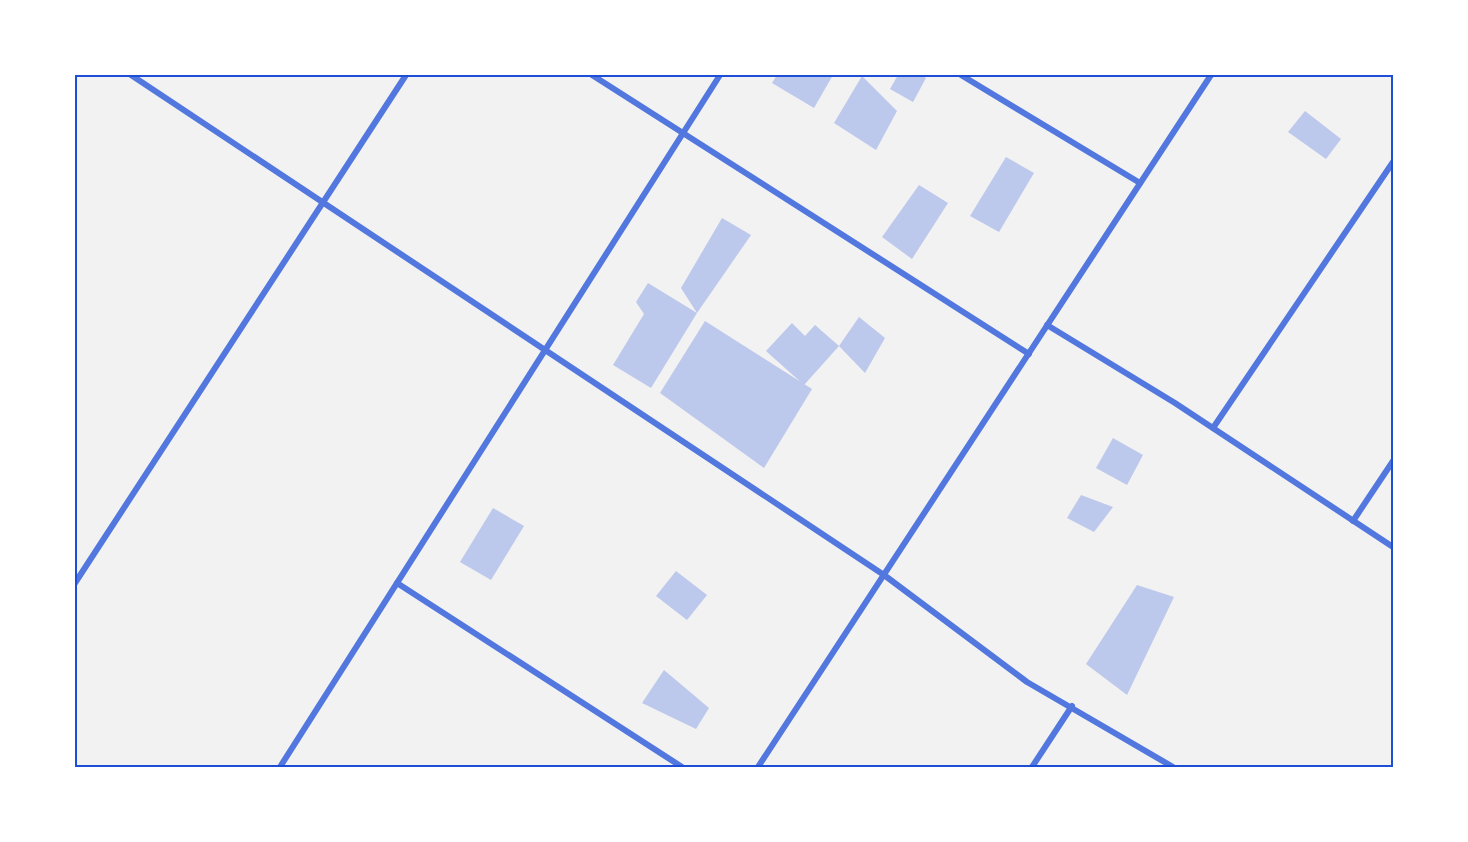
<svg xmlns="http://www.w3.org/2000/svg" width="1468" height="842" font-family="Overpass,sans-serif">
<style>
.building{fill:#bdc9ec}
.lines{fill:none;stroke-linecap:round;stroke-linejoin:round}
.minor{stroke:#5277de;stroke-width:6}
.neatline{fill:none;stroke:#1d4ed8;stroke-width:2}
</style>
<rect width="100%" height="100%" fill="#f2f2f2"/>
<g class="building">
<polygon points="777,75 833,75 814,108 772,83"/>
<polygon points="898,75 921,75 926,78 913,102 890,89"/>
<polygon points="862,76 897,111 876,150 834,123"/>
<polygon points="1305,111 1341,139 1326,159 1288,132"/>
<polygon points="1006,157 1034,173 999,232 970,216"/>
<polygon points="919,185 948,203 912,259 882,237"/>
<polygon points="722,218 751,235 697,313 651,388 613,365 644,314 636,302 648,283 697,313 681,288"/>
<polygon points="859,317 885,338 865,373 839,346"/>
<polygon points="705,321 812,389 764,468 660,393"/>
<polygon points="792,323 805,336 815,325 839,346 804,385 766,351"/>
<polygon points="1113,438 1143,455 1127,485 1096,468"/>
<polygon points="1081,495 1113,507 1094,532 1067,518"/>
<polygon points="493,508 524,526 491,580 460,562"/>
<polygon points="676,571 707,595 687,620 656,596"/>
<polygon points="1137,585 1174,597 1127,695 1086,664"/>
<polygon points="664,670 709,708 696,729 642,703"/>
</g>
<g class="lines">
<g class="minor">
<polyline points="131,75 884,575 1027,682 1173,767"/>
<polyline points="592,75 1029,354"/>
<polyline points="961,75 1140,183"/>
<polyline points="1047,325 1175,403 1393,547"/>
<polyline points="1213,428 1393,162"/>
<polyline points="1353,521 1393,461"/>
<polyline points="75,583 406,75"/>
<polyline points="397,583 682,767"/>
<polyline points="280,767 720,75"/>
<polyline points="758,767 1211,75"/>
<polyline points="1032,767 1072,706"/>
</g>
</g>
<rect width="1468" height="842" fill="none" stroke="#ffffff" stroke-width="153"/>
<rect x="76" y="76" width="1316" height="690" class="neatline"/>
</svg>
